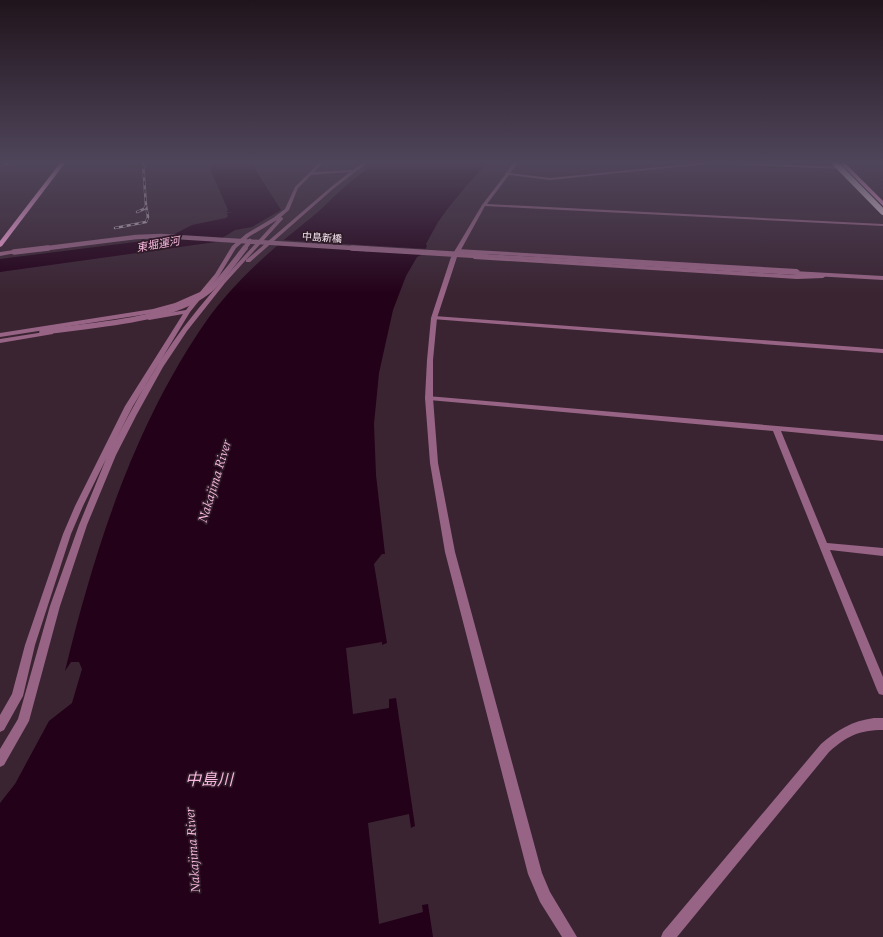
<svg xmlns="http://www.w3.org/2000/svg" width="883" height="937" font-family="'Source Serif 4','Noto Sans JP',serif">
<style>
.water{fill:#230119}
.pier{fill:#3a2432}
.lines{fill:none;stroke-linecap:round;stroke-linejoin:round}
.minor{fill:#986485;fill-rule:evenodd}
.tertiary{fill:#986485;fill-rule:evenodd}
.primary{fill:#f9a3d9;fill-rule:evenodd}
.rail-casing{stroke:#c4b4be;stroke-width:2.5}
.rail{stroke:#2f1b28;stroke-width:1.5;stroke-dasharray:4;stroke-linecap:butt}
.tertiary-bridge-far1{stroke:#986485;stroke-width:4.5}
.tertiary-bridge{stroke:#986485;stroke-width:5.5}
.motorway-bridge{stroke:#f3d8e7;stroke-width:6}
.labels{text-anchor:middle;stroke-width:3.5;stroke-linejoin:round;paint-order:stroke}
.far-street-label{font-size:10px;fill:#fef0f8;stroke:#2f1b28}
.far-water-label{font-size:11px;font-style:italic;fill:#f7b7de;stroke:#2f1b28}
.water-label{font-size:13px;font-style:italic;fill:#f7b7de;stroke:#2f1b28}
.near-water-label{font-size:16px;font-style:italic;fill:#f7b7de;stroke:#2f1b28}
</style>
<rect width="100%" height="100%" fill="#3a2432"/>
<g class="water">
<polygon points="213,163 254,163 255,169 281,210 252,227 235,230 216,242 0,272 0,259 167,238 192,225 226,218 228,216 227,213 233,212 226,212 228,210 210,169"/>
<path d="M375 163H487L467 185 449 207 438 222 426 244 427 246 423 254 417 257 406 276 393 310 379 373 374 424 376 475 385 554H382L374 564 387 643 382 645V642L346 648 353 714 389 708V699L396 698 415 826 411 828 409 814 368 823 379 924 423 912 422 905 428 904 433 937H0V803L15 784 49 721 72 703 82 669 79 662H71L65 671C95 548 134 425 207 320 236 280 274 247 312 217 321 210 330 200 339 192 350 182 362 172 375 163Z"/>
</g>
<polygon class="pier" points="281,240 428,249 425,254 275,245"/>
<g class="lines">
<g class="minor">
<path d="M319 163H323L314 172 353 170 363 163H367L333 189 250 262H246V260L331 187 350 172 311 175 298 188 289 210 281 217 283 218V219L225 283 187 331 163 367 137 414 116 455 87 525 60 606 29 721 4 765 0 767V749L18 719 50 606 79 525 106 459 83 506 71 534 35 645 23 696 4 730 0 732V715L12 694 25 645 63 534 75 506 125 406 183 314 149 320 146 318 149 316 186 310 195 298 179 305 154 313 0 337V333L153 309 175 303 200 292 215 274 232 246 246 234 273 218 285 209 295 187ZM277 220C245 255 212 290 183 328 156 364 135 403 114 443L133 406 190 312 219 276 236 248 250 236Z"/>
<polygon points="457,249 797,269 800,271 797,273 455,252 455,250"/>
<polygon points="476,256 797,275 823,274 826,276 823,278 797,279 474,259 473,258"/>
<polygon points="434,316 883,349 883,353 432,319 432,317"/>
<polygon points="51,331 53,332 53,334 0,343 0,339"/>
<polygon points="427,396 883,435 883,441 781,431 827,543 883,548 883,556 830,550 883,677 883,695 879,694 877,690 773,431 429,400 425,398"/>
<path d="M874 718H883V730C859 730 847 736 829 752L677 937H661L663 932 821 744C837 730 852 721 874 718Z"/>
</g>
<g class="tertiary">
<polygon points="514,163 518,163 510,173 550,178 702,163 716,163 550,180 509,175 487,204 883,224 883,226 485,206 457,257 437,318 433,360 433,398 438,463 455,552 542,873 550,892 577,937 562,937 540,902 528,874 445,552 430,463 425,398 427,360 431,318 451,257 482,205 505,175 505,173 506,173"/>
<polygon points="726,163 845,167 847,168 845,169 728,164"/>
<polygon points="14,250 17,252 16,253 0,256 0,252"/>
<polygon points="485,254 883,276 883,280 483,257 482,256"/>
</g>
<g class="primary">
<polygon points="60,163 65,163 2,246 0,247 0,241"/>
<polygon points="840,163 845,163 883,201 883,206"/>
</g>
<defs>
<g id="rail">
<polyline points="0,164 12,163"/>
<polyline points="137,212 144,209 146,206 143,163"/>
<polyline points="115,228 146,222 148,217 146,206"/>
</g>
</defs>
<use href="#rail" class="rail-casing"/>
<use href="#rail" class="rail"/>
<g class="tertiary-bridge-far1">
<polyline points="40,249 136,237 161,236 368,249"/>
<polyline points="244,249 250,241"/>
</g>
<g class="tertiary-bridge">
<polyline points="352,248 485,256"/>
<polyline points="14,252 48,248"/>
<path d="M42 332C90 325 168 322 207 292 222 280 233 263 245 248"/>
</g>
<polyline class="motorway-bridge" points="835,163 883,212"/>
</g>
<linearGradient id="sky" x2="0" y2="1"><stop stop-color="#20141c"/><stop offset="0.55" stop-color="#4f455a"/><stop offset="1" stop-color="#4f455a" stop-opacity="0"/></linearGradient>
<rect width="883" height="294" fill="url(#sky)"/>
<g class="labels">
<g class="far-street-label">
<text transform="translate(322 237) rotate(4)" y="4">中島新橋</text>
</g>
<g class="far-water-label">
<text transform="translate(158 244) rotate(-10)" y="4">東堀運河</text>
</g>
<g class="water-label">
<text transform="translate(214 481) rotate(-73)" y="5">Nakajima River</text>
<text transform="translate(192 850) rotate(-94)" y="5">Nakajima River</text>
</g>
<g class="near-water-label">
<text x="209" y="785">中島川</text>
</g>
</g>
</svg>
